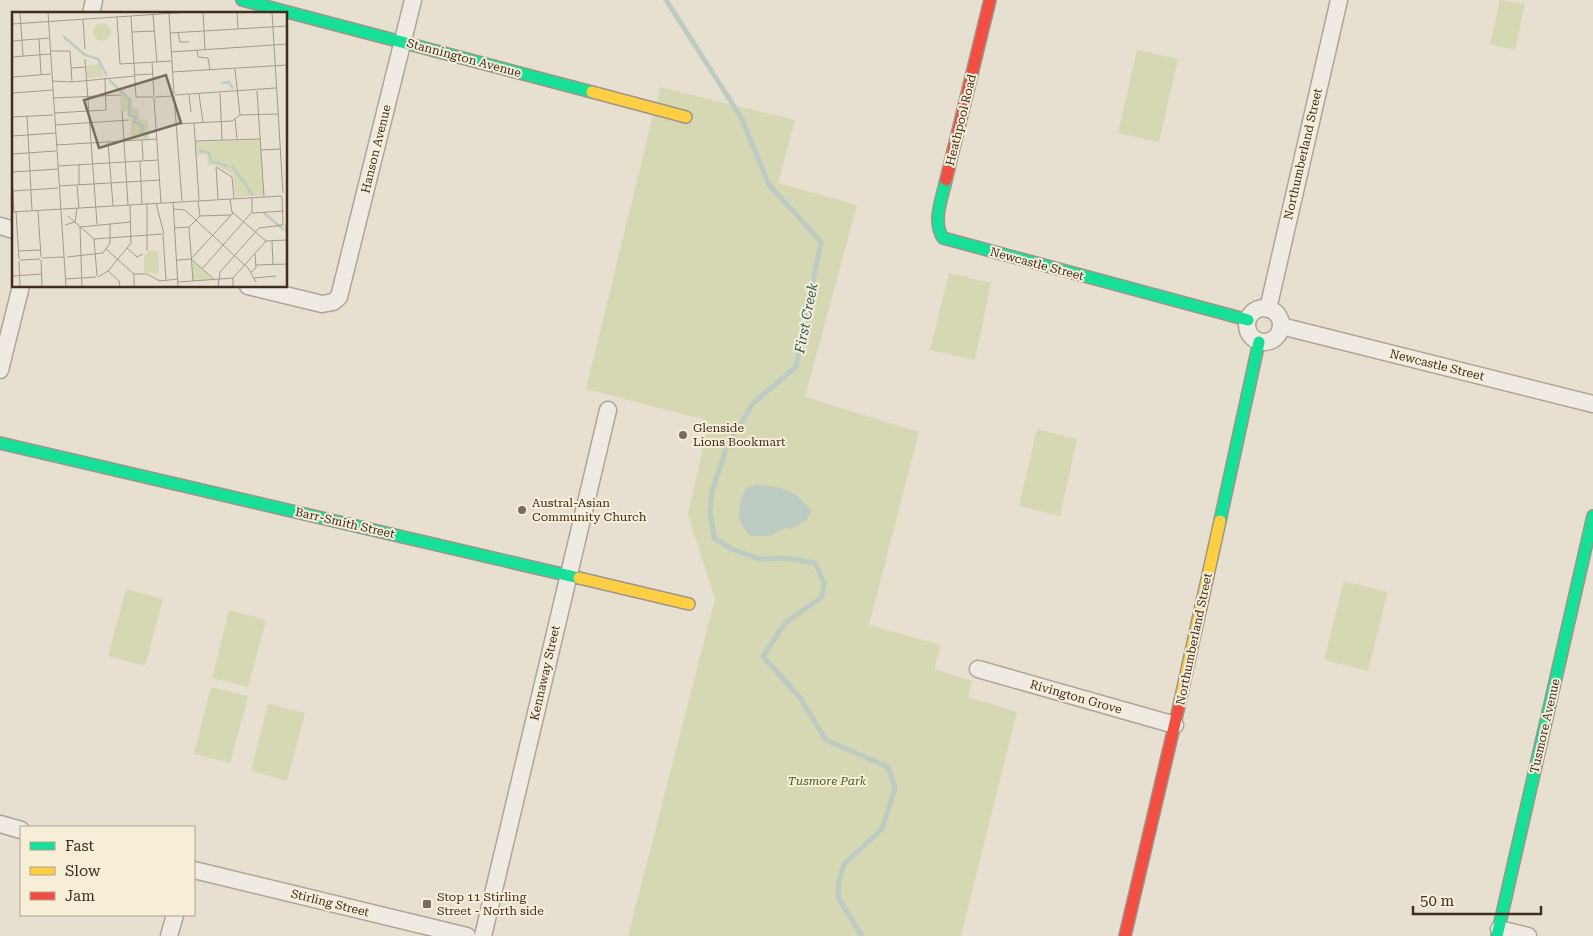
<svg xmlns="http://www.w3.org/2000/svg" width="1593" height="936" font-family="'Roboto Serif',serif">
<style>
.green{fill:#d6d7b3}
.water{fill:#bcccc2}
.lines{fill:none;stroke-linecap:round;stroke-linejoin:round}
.stream{stroke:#bcccc2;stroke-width:5}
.street-casing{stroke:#ada599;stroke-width:19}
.fast-casing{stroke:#9c958a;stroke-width:14}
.slow-casing{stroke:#9c958a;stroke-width:14}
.jam-casing{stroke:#9c958a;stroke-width:14}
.street{stroke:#efebe3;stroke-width:16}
.fast{stroke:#16e098;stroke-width:11}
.slow{stroke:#ffcf43;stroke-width:11}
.jam{stroke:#f24e42;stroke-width:11}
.poi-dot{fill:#786c5e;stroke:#f7eed8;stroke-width:2}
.labels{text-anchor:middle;stroke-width:4;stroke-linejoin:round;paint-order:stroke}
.street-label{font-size:12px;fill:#3d2e20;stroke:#f7eed8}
.poi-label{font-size:12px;fill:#3d2e20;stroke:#f7eed8;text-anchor:start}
.park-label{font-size:12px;font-style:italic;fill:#4d5a26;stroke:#f7eed8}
.water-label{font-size:14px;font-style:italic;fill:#2f5d5a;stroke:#f7eed8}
.inset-river{fill:none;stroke:#bcccc2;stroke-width:2.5}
.inset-road{fill:none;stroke:#a3998a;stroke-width:1}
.view{fill:#786c5e;fill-opacity:0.15;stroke:#786c5e;stroke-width:2.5}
.inset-edge{fill:none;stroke:#3d2e20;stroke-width:2.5}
</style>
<rect width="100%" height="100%" fill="#e7e0d1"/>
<g class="green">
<polygon points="1500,0 1525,4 1515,50 1490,44"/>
<polygon points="1137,50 1178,59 1159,142 1118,133"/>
<polygon points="660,87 795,120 778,183 857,205 805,397 919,432 869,625 941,645 934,669 972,681 968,697 1017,712 961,936 628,936 715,599 688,515 709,421 586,389"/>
<polygon points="949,273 991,283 975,360 930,350"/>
<polygon points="1037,429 1077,439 1060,516 1019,506"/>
<polygon points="1344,581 1388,592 1368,671 1324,660"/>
<polygon points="126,589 163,599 145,666 108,656"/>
<polygon points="229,610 266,620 248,687 212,678"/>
<polygon points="211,687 248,696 230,763 194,754"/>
<polygon points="268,704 305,713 287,781 251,771"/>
</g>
<path class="water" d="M758 484C781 487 798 491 811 511L807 520 791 529 785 528 771 536H751C734 522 738 506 746 488Z"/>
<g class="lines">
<polyline class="stream" points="666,0 741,117 769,185 821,242 796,367 753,403 726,449 712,491 710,512 714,538 732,549 759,559 788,558 815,563 824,583 822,597 785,623 763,656 800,698 826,740 888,767 895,788 882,829 844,864 839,881 838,897 862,936"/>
<defs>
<g id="street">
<polyline points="91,14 94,0"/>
<polyline points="0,226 14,230"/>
<polyline points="248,286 322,304 333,302 339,297 413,0"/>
<circle cx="1264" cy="325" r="17"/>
<polyline points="1268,309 1339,0"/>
<polyline points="1281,326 1593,404"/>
<polyline points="0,370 21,286"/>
<polyline points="978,669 1175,725"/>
<polyline points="0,824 21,830"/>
<polyline points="194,870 467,936"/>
<polyline points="1499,929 1528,936"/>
<polyline points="169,936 175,915"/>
<polyline points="483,936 608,410"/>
</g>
<g id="fast">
<polyline points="242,0 592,92"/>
<path d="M946 180C942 199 932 221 943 238L1248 320"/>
<polyline points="0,443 579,578"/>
<polyline points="1220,521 1259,342"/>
<polyline points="1497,936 1593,516"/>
</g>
<g id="slow">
<polyline points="592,92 686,117"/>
<polyline points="579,578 689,604"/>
<polyline points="1179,706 1220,521"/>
</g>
<g id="jam">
<polyline points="946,180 990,0"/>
<polyline points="1125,936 1179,706"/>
</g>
</defs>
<use href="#street" class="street-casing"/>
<use href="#fast" class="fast-casing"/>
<use href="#slow" class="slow-casing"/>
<use href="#jam" class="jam-casing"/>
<use href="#street" class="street"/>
<use href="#fast" class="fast"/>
<use href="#slow" class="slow"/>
<use href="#jam" class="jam"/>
</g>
<g class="poi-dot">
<circle cx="683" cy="435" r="5"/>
<circle cx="522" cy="510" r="5"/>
<rect x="422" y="899" width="10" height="10" rx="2.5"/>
</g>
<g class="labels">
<g class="street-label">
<text transform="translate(464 58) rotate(15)" y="4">Stannington Avenue</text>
<text transform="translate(961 120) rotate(-76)" y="4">Heathpool Road</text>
<text transform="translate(376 149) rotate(-76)" y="4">Hanson Avenue</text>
<text transform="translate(1303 154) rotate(-77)" y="4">Northumberland Street</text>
<text transform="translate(1037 264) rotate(15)" y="4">Newcastle Street</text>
<text transform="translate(1437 365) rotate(14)" y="4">Newcastle Street</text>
<text transform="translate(345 523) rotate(13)" y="4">Barr-Smith Street</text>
<text transform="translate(1194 639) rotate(-78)" y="4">Northumberland Street</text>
<text transform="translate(545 673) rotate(-77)" y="4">Kennaway Street</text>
<text transform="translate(1076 697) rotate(16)" y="4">Rivington Grove</text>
<text transform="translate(1545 726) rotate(-77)" y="4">Tusmore Avenue</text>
<text transform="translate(330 903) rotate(14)" y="4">Stirling Street</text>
</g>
<g class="poi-label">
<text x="693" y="432">Glenside<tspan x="693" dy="14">Lions Bookmart</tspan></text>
<text x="532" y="507">Austral-Asian<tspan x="532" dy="14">Community Church</tspan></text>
<text x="437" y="901">Stop 11 Stirling<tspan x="437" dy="14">Street - North side</tspan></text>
</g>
<g class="park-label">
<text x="827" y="785">Tusmore Park</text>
</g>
<g class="water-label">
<text transform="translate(806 318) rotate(-79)" y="5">First Creek</text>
</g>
</g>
<g transform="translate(12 12)">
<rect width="275" height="275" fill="#e7e0d1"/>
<path d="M81 20a9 9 0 1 1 18 0a9 9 0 1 1-18 0ZM88 52 92 65 75 66V53ZM108 82 120 85V95L126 96 127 106 136 109 137 127 119 128V108L115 99H109ZM248 128 252 183 224 185 221 162 203 153H196L195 142 185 143 184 130ZM139 238 146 239 147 262 132 260V244ZM180 248 201 267 181 268Z" fill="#d6d7b3"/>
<path class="inset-river" d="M51 24 73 43 86 47 95 64M97 68 118 88 117 103 124 105 122 110 130 113V121L135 126M209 71 217 70 221 77M187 138 197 141 199 149 216 154M220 154 241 183M252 201 272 218"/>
<path class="inset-road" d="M8 0 11 44M36 0 54 275M191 0 193 38M225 0 226 17M260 0 271 181M157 2 162 82M141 3 145 50M119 4 124 85H142M105 5 108 52 160 49M71 7 73 37M0 12 178 0M120 20 143 19M158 21 275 14M166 21 168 30H177M27 27 29 62M0 29 37 26M185 38 186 45 196 46 198 58M38 39H58L60 70M159 40 275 32M0 45 38 42M73 47 85 212M140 50 142 84M59 56 74 55M223 57 228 103M160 60 275 53M123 63 141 62M0 65 39 62M40 69 60 70 123 64M245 79 252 185M0 81 41 78M208 81 210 128M187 82 191 110M163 83 264 76M177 83 179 100M162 84 170 189M143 85 161 84M41 86 109 83M142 86 149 191M110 99 116 193M42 101 94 98 93 66M228 103 266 102M15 104 20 198M0 105 41 103M223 107 225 128M182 111 187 188M164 112 220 109 228 103M43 113 117 108M0 124 44 121M130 128 131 148M183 129 249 127M96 130 101 194M44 133 145 127M249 138 268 137M0 142 44 139M128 149 130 193M67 152V173M46 154 146 148M0 160 46 157M0 164 2 200M47 174 148 168M65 174 67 196M1 179 46 176M270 185 271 213M206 187 204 155 220 165 222 186M218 187 220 200 254 229M161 190 166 275M135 191V239M144 191 152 222M161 197 173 198 236 256 244 270M4 199 7 247M26 199 29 245M0 200 270 184M240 201 272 199M56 204 82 227M188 204 219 203M274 212 275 246M53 213 63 210 65 196M177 215 181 269M162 216 177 215 188 204 186 189M151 223 154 268M82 227 151 222M82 227 85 264M260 229 261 253M115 236 125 245 131 242M94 237 122 262V275M6 239 28 238M55 245 91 241 98 231V211M30 246 52 245M179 247 202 267M8 248 28 247M29 248 30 275M165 248 179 247 221 201M7 249 8 275M244 253 275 252M191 256 240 200V186M96 259 107 269 108 275M239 260 244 256 243 242M122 262H135L148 269 166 267M0 264 30 262M86 265 96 259 119 231 118 193M242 266 264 264M53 267 84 265M166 270 221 266M70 275 68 215 119 210M206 275 208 260 247 216 271 213M221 275V266L254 229 274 228"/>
<path class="view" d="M154 63 169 111 87 136 72 88Z"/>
<rect width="275" height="275" class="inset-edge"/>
</g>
<rect x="20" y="826" width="175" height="90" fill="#f7eed8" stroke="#ada18e"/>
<rect x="30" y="842" width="25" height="8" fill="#16e098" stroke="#ada18e"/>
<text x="65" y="851" font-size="15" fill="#3d2e20">Fast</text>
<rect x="30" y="867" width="25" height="8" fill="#ffcf43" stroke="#ada18e"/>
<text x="65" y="876" font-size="15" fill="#3d2e20">Slow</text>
<rect x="30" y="892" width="25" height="8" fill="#f24e42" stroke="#ada18e"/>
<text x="65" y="901" font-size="15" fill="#3d2e20">Jam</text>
<path d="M1413 906v8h128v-8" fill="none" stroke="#3d2e20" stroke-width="2.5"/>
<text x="1420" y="906" font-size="15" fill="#3d2e20" stroke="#f7eed8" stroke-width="4" paint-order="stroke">50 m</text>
</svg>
